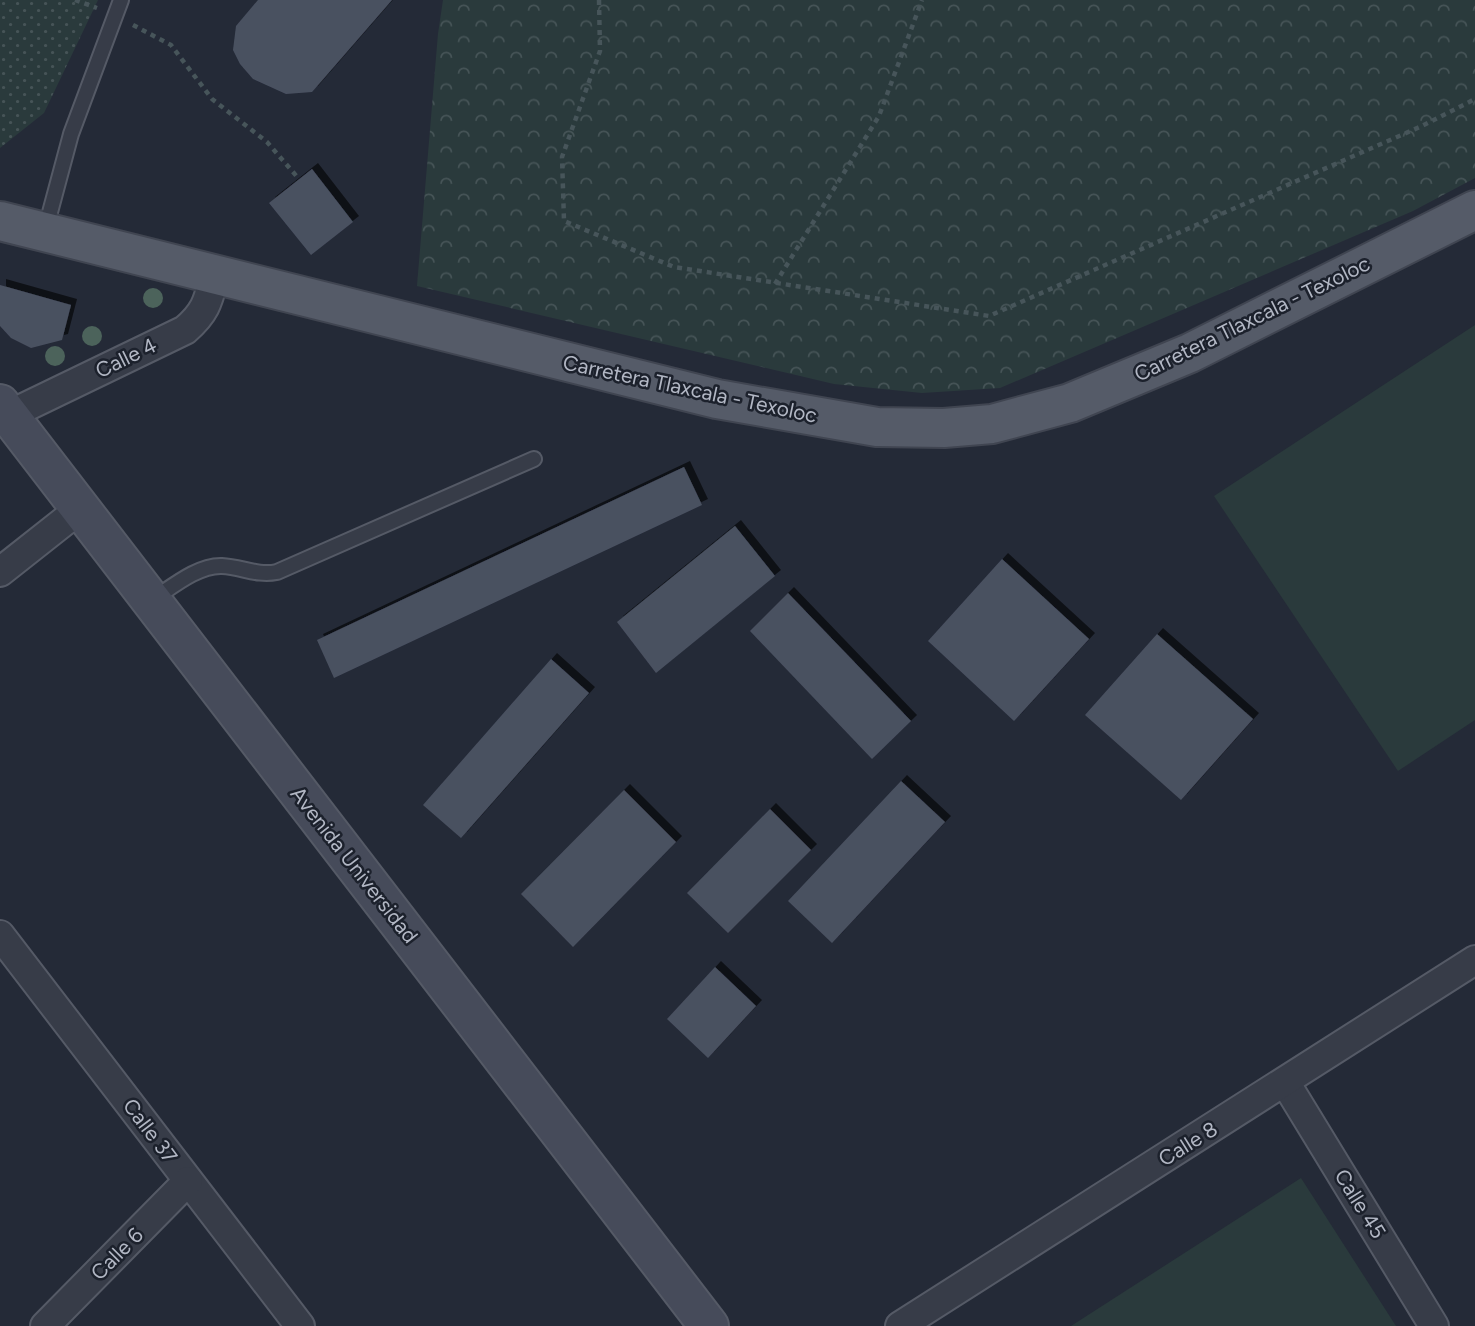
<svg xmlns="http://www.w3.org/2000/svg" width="1475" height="1326" font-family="Figtree,sans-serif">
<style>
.forest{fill:url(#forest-crowns)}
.park{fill:url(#park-dots)}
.pitch{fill:#2a3a3c}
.building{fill:#4a5161;filter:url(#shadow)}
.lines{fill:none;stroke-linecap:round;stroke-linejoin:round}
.lane-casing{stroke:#555a66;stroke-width:18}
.street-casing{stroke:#555a66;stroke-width:32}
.secondary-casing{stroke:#555a66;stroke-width:42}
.primary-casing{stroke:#404551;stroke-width:42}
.path{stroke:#47555a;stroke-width:4.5;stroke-dasharray:5 5;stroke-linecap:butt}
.lane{stroke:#373c48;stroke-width:14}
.street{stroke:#373c48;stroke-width:28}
.secondary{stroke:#464b5a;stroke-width:38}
.primary{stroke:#555b68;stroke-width:38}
.tree{fill:#4c635b}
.labels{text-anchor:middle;stroke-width:5;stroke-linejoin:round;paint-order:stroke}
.street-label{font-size:21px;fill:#b2b7c4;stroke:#1c212c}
</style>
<defs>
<pattern id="forest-crowns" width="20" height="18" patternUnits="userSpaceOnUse" patternTransform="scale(1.75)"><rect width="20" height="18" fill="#2a3a3c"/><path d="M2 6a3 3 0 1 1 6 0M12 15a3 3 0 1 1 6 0" fill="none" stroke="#465457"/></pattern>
<pattern id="park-dots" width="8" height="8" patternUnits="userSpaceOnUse" patternTransform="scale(1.75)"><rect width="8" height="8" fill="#2a3a3c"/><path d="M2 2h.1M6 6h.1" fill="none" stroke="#465457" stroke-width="1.8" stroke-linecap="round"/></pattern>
<filter id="shadow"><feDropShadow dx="6" dy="-6" stdDeviation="0" flood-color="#0009"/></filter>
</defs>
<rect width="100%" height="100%" fill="#242a37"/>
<polygon class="forest" points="443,0 1475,0 1475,178 1413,211 1000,388 922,393 834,384 417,286 438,34"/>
<polygon class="park" points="0,0 98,0 44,113 0,148"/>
<g class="pitch">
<polygon points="1475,325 1475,720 1398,771 1214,496"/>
<polygon points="1301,1178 1396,1326 1071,1326"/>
</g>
<g class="building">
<polygon points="258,0 392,0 312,92 286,94 253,79 240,64 233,50 236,26"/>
<polygon points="312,169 353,222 311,255 269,203"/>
<polygon points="0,285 71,305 62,340 31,348 11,338 0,326"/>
<polygon points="684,467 702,505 334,678 317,640"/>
<polygon points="735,526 775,576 656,673 617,622"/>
<polygon points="1002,559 1089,639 1014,721 928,641"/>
<polygon points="788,593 911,721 872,759 750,631"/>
<polygon points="1157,634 1253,719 1181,800 1085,715"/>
<polygon points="551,659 589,693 461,838 423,805"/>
<polygon points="901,781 945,822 832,943 788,901"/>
<polygon points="624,790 676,842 573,947 521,894"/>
<polygon points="770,809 811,850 728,933 687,893"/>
<polygon points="715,967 756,1006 708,1058 667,1019"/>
</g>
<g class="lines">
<defs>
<g id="lane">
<polyline points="45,231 71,134 121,0"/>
<path d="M152 600C172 587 198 565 222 566 242 567 257 576 277 572L534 459"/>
</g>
<g id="street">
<path d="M9 415 185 330C206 312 208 301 215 275"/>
<polyline points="0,572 81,508"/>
<polyline points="0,935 300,1326"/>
<polyline points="1285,1082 1434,1326"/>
<polyline points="45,1326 188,1181"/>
<polyline points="900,1326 1475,960"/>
</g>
<polyline id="secondary" points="0,404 709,1326"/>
<polyline id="primary" points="0,221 717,399 877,427 944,428 992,424 1070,403 1190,353 1475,210"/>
</defs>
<use href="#lane" class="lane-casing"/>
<use href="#street" class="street-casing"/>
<use href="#secondary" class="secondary-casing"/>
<use href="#primary" class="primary-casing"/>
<g class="path">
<polyline points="75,0 97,8"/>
<polyline points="599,0 600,51 562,157 564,221 674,267 989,316 1422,126 1475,99"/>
<polyline points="133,25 171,45 212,99 267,142 299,179"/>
<polyline points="775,284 879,116 922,0"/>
</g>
<use href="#lane" class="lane"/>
<use href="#street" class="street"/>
<use href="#secondary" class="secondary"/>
<use href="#primary" class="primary"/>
</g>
<g class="tree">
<circle cx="153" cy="298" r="10"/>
<circle cx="92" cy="336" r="10"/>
<circle cx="55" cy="356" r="10"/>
</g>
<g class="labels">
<g class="street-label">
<text transform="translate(1252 319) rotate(-26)" y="7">Carretera Tlaxcala - Texoloc</text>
<text transform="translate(126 358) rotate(-26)" y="7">Calle 4</text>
<text transform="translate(690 389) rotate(12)" y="7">Carretera Tlaxcala - Texoloc</text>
<text transform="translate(354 865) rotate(52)" y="7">Avenida Universidad</text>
<text transform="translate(150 1131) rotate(53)" y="7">Calle 37</text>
<text transform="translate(1188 1144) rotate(-32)" y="7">Calle 8</text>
<text transform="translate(1360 1204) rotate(58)" y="7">Calle 45</text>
<text transform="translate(117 1254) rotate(-45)" y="7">Calle 6</text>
</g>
</g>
</svg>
